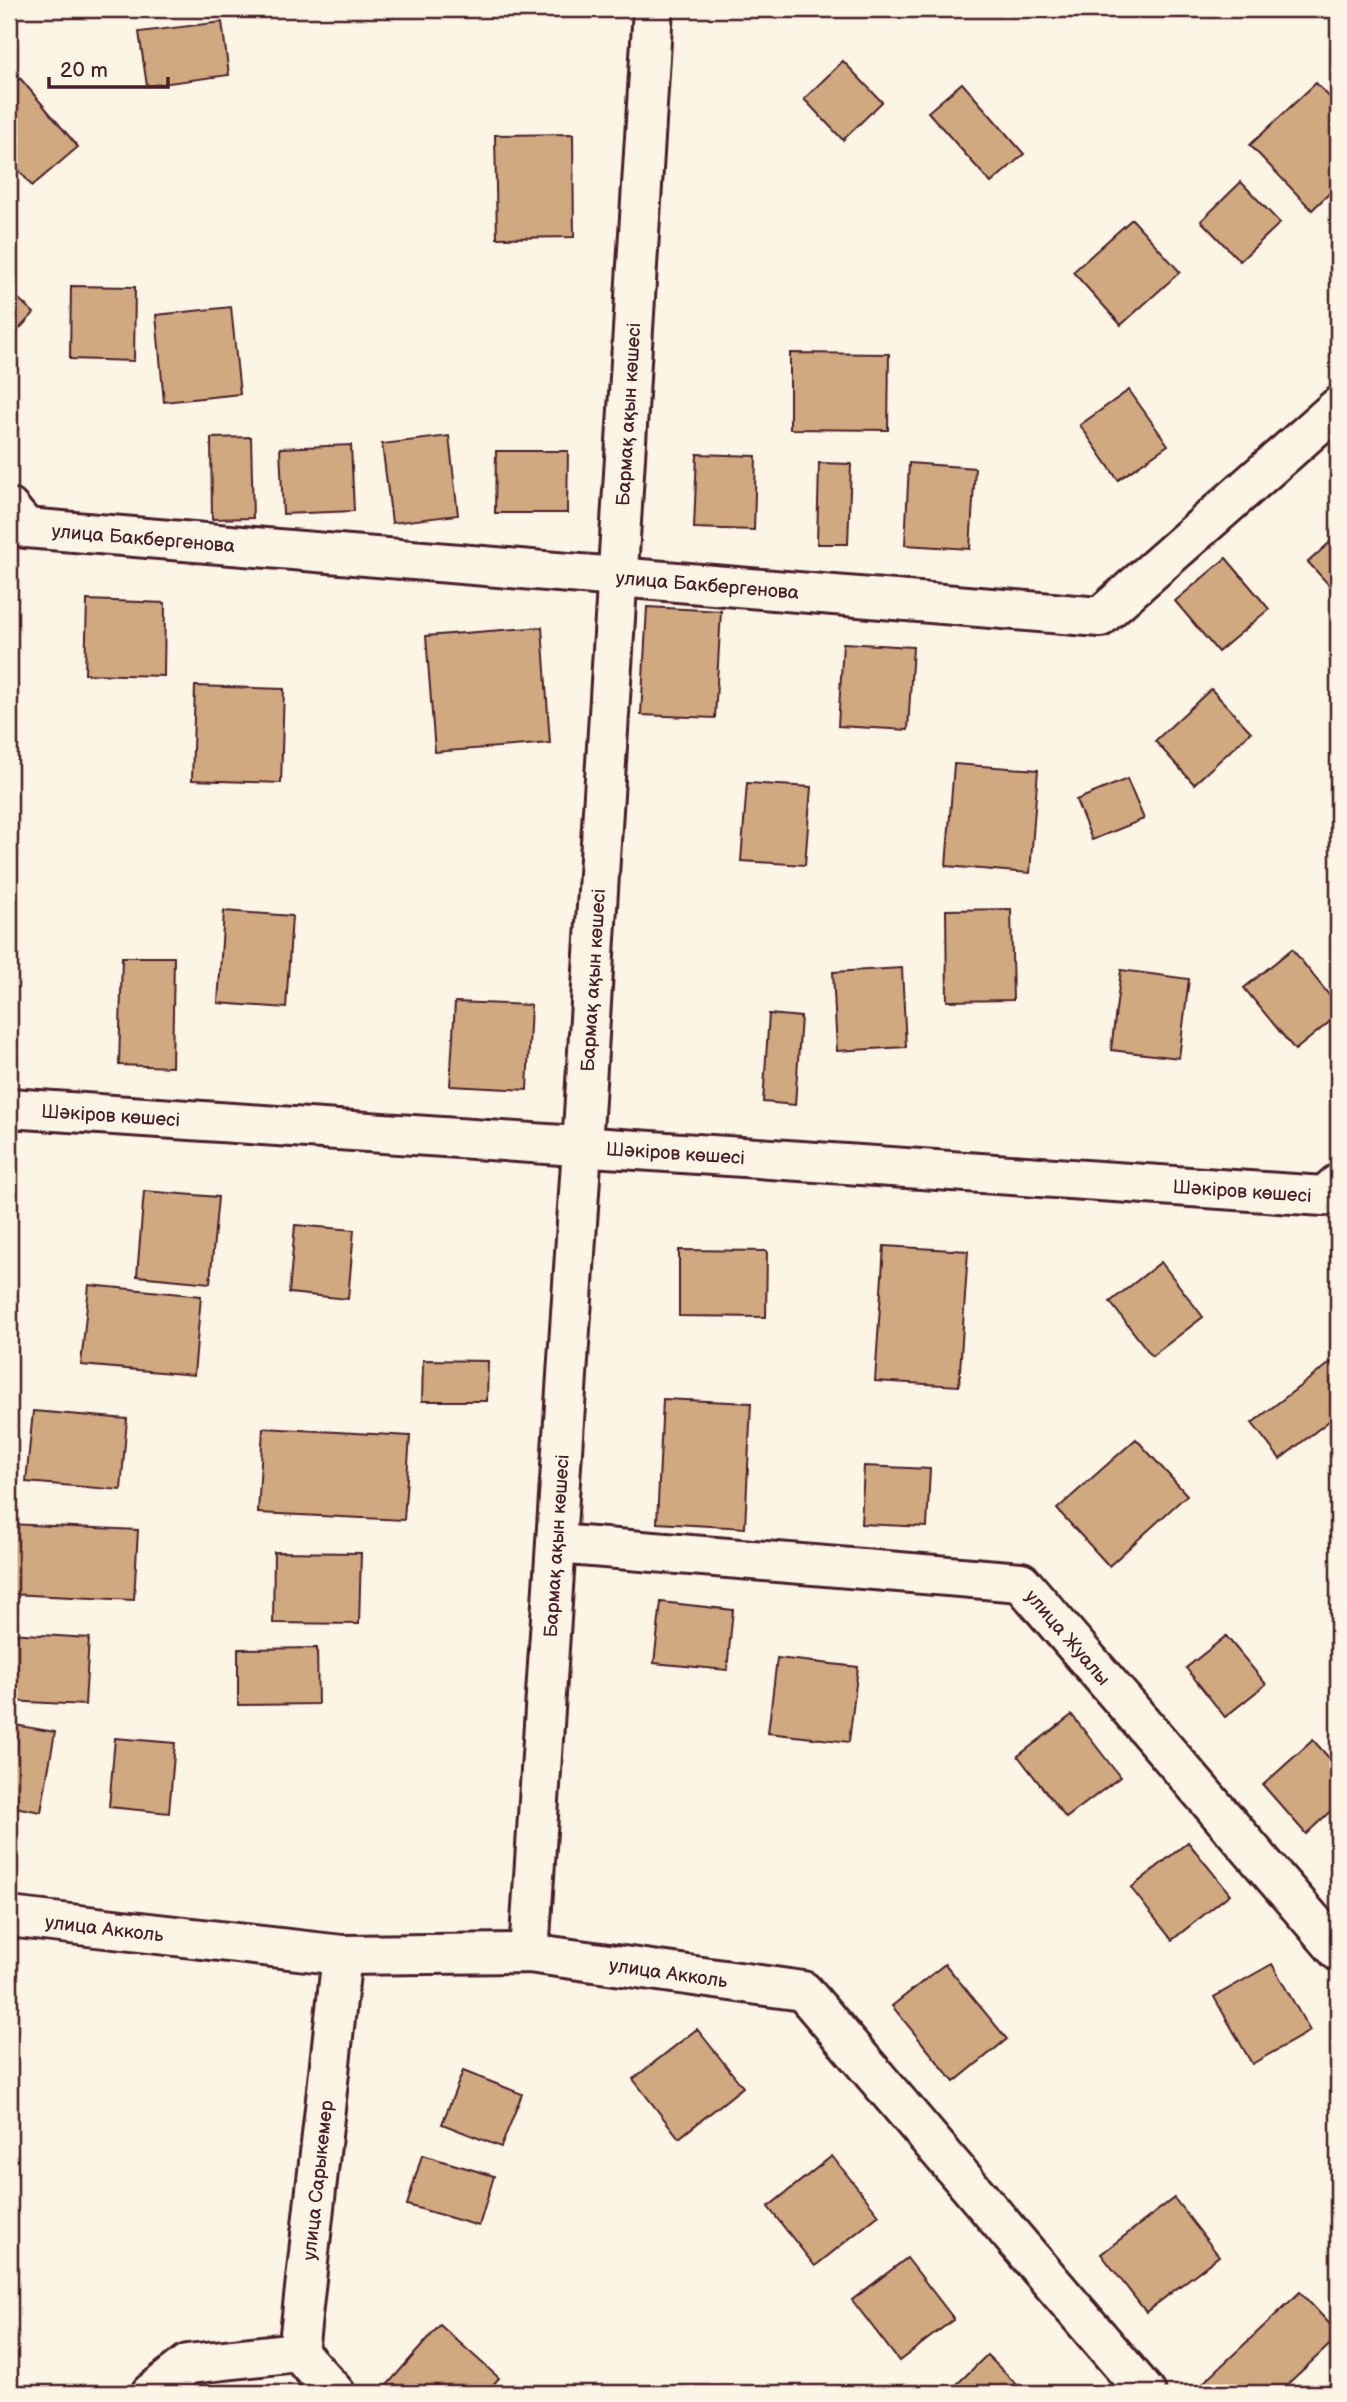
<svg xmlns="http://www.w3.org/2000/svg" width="1347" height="2402" font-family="'Balsamiq Sans',sans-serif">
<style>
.building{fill:#d0a981;stroke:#4a1f2b;stroke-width:2}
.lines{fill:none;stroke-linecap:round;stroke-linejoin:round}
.minor-casing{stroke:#4a1f2b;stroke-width:44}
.minor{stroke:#fcf5e5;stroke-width:38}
.labels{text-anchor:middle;stroke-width:7;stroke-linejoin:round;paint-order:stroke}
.street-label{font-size:19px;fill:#4a1f2b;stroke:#fcf5e5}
</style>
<rect width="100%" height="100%" fill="#fcf5e5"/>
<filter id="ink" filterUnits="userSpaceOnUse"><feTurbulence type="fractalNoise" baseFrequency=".0143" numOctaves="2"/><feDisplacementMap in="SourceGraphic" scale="14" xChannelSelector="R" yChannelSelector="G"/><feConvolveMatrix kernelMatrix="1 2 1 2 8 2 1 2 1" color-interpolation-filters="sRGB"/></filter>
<g filter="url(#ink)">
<g class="building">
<polygon points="222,22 229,75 147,86 139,32"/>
<polygon points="843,61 882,102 843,140 804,99"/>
<polygon points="20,78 78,147 32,186 9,158 9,88"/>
<polygon points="962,83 1024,154 991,183 928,112"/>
<polygon points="1316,83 1338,106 1338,185 1312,210 1250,145"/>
<polygon points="573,134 574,237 497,238 495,135"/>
<polygon points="1241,182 1280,223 1240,261 1201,221"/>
<polygon points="1132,219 1180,272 1121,325 1073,272"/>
<polygon points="71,286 135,287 134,361 70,359"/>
<polygon points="9,290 34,313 9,340"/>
<polygon points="231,307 240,394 164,402 156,315"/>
<polygon points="790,353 889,354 888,430 790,429"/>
<polygon points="1129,390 1168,445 1118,480 1080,425"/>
<polygon points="449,436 458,515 392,523 382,444"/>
<polygon points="251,437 253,518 212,519 211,438"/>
<polygon points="351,445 354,511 283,514 280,448"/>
<polygon points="496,451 568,451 567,513 495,513"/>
<polygon points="697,454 756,456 754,530 694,528"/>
<polygon points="819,463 851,464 848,544 817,544"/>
<polygon points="909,463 975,468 970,549 905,545"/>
<polygon points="1338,535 1338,595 1308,562"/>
<polygon points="1226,558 1269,609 1218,652 1175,601"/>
<polygon points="87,600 165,603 164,676 85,674"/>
<polygon points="647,607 721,611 715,718 641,715"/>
<polygon points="542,627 550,743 435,752 426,636"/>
<polygon points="843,643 913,647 908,730 838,726"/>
<polygon points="195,686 284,689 281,783 192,780"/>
<polygon points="1211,689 1251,732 1194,784 1155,741"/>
<polygon points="954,764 1038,770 1030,873 946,866"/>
<polygon points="1127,779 1144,819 1092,840 1076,800"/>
<polygon points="747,783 811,787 805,865 741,861"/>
<polygon points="1011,909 1013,1000 947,1001 946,910"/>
<polygon points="224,911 292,916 286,1008 218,1003"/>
<polygon points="1292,949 1338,1006 1338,1015 1295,1050 1244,988"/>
<polygon points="122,957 174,957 172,1067 119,1065"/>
<polygon points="902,968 906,1047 837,1051 833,972"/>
<polygon points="1121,970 1189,979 1179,1058 1111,1050"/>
<polygon points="455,1002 531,1005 527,1090 450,1086"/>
<polygon points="769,1014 801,1017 795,1105 763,1102"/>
<polygon points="144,1191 218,1197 210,1283 137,1276"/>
<polygon points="295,1225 354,1230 348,1299 289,1293"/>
<polygon points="884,1246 968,1251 959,1386 875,1381"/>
<polygon points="679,1250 767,1251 766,1317 679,1316"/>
<polygon points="1161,1262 1203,1317 1152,1356 1110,1302"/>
<polygon points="89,1285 201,1296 194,1375 81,1365"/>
<polygon points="1338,1357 1338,1414 1280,1459 1252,1423"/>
<polygon points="423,1360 488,1361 487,1401 422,1401"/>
<polygon points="663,1399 751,1403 745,1528 657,1523"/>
<polygon points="33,1411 127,1419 121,1490 26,1482"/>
<polygon points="263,1428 410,1436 404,1520 258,1513"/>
<polygon points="1136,1439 1187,1495 1109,1566 1057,1509"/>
<polygon points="864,1466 930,1469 927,1527 861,1524"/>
<polygon points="9,1524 138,1530 134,1600 9,1594"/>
<polygon points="274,1552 361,1553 359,1624 273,1623"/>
<polygon points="661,1602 733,1610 727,1670 654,1663"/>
<polygon points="9,1633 89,1638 85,1705 9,1701"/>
<polygon points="1226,1636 1266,1684 1225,1717 1186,1668"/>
<polygon points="317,1648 318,1704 238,1705 238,1649"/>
<polygon points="777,1658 858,1667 849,1742 768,1733"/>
<polygon points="1072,1715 1120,1777 1066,1818 1018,1756"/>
<polygon points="9,1724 55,1732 41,1812 9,1806"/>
<polygon points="115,1738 175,1743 169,1813 109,1807"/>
<polygon points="1313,1740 1338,1768 1338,1804 1306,1834 1263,1785"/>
<polygon points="1188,1842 1230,1894 1172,1940 1131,1888"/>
<polygon points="945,1964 1007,2039 954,2082 892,2006"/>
<polygon points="1272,1964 1310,2031 1252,2064 1214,1997"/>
<polygon points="697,2029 743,2087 679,2138 633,2079"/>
<polygon points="463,2071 522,2094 501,2147 442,2124"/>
<polygon points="422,2155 494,2176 479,2226 407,2205"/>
<polygon points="832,2156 879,2215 815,2266 768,2207"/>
<polygon points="1174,2198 1219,2256 1146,2312 1101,2254"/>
<polygon points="907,2258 954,2319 899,2361 852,2300"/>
<polygon points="1300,2292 1338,2333 1338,2337 1278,2393 1211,2393 1202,2384"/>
<polygon points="440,2325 499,2378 486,2393 383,2393 381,2392"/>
<polygon points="987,2355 1025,2393 948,2393"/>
</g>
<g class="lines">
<defs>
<g id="minor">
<path id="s1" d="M9 508 26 528 1100 617 1338 407"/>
<path id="s2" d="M9 1108 1324 1196 1338 1184"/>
<path id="s3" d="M556 1544 1021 1582 1338 1951"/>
<path id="s4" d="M9 1917 342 1955 529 1953 803 1991 1146 2393"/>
<path id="s5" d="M529 1953 582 1147 653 9"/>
<polyline points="151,2393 188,2364 298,2352"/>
<path id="s6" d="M335 2393 298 2352 342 1955"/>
</g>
</defs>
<use href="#minor" class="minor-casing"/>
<use href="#minor" class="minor"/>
</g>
</g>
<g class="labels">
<g class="street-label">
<text dy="7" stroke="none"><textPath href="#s5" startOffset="1542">Бармақ ақын көшесі</textPath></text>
<text dy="7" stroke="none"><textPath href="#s1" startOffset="144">улица Бакбергенова</textPath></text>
<text dy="7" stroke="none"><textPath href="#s1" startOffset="710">улица Бакбергенова</textPath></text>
<text dy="7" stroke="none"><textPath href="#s5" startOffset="975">Бармақ ақын көшесі</textPath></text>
<text dy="7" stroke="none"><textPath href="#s2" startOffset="102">Шәкіров көшесі</textPath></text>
<text dy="7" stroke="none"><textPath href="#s2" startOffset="668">Шәкіров көшесі</textPath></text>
<text dy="7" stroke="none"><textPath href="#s2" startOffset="1236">Шәкіров көшесі</textPath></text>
<text dy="7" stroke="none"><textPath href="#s5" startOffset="408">Бармақ ақын көшесі</textPath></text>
<text dy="7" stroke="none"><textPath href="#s3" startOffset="539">улица Жуалы</textPath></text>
<text dy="7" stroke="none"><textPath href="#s4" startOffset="96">улица Акколь</textPath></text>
<text dy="7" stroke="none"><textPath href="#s4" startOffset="663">улица Акколь</textPath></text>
<text dy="7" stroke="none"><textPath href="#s6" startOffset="228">улица Сарыкемер</textPath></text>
</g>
</g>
<rect width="1347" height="2402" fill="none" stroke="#fcf5e5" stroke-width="35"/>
<rect x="18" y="18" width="1312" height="2367" fill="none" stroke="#4a1f2b" stroke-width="2.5" filter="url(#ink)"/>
<path d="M49 77v10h119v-10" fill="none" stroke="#4a1f2b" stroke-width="3.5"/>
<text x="60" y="77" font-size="21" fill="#4a1f2b" stroke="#fcf5e5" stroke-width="5" paint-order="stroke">20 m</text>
</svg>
